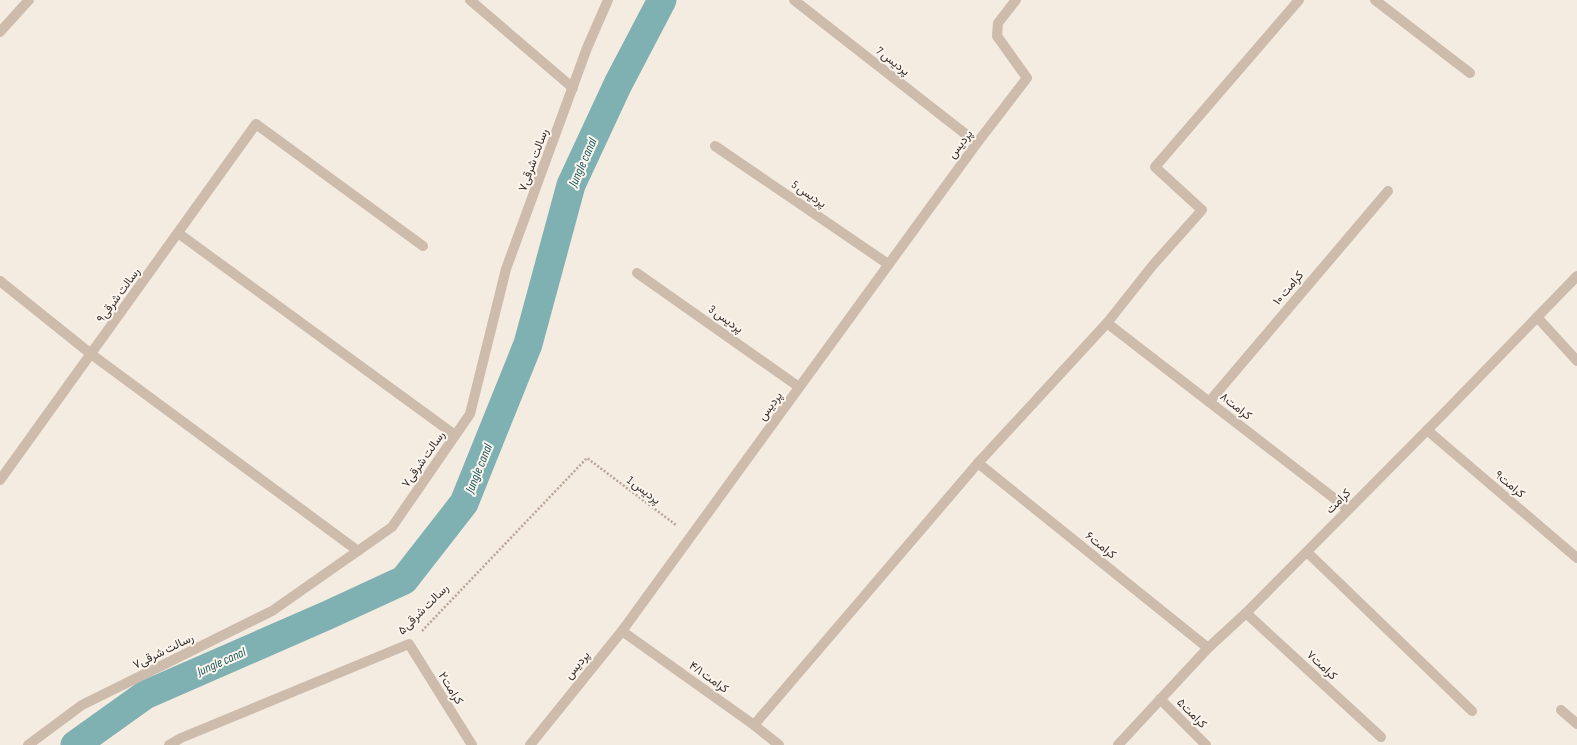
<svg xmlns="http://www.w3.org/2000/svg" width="1577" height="745" font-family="'Sofia Sans Condensed',Vazirmatn,sans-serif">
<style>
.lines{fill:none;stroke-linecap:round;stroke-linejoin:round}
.canal{stroke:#7fb0b2;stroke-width:29}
.path{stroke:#b9a596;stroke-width:2.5;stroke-dasharray:2 2;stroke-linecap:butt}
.minor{stroke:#cdbbac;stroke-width:10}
.labels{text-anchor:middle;stroke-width:4;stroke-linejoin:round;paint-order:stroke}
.street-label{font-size:12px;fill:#3b302b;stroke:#fbf5ee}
.water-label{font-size:13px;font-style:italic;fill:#1f5a5e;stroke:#fbf5ee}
</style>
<rect width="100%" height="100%" fill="#f4ebe1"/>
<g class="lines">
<polyline class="canal" points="75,745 145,695 328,615 404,580 464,503 528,344 571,185 618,84 662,0"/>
<polyline class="path" points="422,631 587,458 676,525"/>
<g class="minor">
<polyline points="470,0 573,88"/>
<polyline points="794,0 977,143"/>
<polyline points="1375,0 1470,73"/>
<polyline points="0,32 29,0"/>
<polyline points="715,146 888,264"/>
<polyline points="178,233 455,435"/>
<polyline points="637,273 799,387"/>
<polyline points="0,281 91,354 358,551"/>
<polyline points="1537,317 1577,361"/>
<polyline points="1107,323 1348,509"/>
<polyline points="1209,402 1388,191"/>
<polyline points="1427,430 1577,558"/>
<polyline points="978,463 1208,648"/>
<polyline points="0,480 256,124 423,246"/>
<polyline points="1307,552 1472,711"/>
<polyline points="1246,613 1381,737"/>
<polyline points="622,631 754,725 779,745"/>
<polyline points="1160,699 1206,745"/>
<polyline points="1561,710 1577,724"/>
<polyline points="754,725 978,463 1107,323 1153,265 1202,210 1155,167 1299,0"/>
<polyline points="28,745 82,705 272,611 392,527 470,414 506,269 587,48 608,0"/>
<polyline points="169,745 181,738 409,644 472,745"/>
<polyline points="530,745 622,631 977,143 1027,78 997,36 998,23 1016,0"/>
<polyline points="1118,745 1208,648 1246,613 1447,410 1577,276"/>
</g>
</g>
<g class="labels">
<g class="street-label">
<text transform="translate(893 61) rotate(38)" y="4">پردیس 7</text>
<text transform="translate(960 144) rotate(-53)" y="4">پردیس</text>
<text transform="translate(533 160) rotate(-70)" y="4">رسالت شرقی۷</text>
<text transform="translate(809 194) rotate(34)" y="4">پردیس 5</text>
<text transform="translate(1288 288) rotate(-50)" y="4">کرامت ۱۰</text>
<text transform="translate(118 295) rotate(-54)" y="4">رسالت شرقی۹</text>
<text transform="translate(726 319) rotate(35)" y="4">پردیس 3</text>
<text transform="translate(770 406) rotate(-54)" y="4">پردیس</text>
<text transform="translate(1236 406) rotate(38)" y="4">کرامت۸</text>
<text transform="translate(423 459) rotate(-55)" y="4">رسالت شرقی۷</text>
<text transform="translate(1510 484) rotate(40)" y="4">کرامت۹</text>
<text transform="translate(644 490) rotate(37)" y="4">پردیس 1</text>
<text transform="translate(1338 501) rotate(-45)" y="4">کرامت</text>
<text transform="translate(1101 545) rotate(39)" y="4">کرامت۶</text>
<text transform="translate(423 609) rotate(-45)" y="4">رسالت شرقی۵</text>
<text transform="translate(163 651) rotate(-26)" y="4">رسالت شرقی۷</text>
<text transform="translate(577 665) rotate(-51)" y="4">پردیس</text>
<text transform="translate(1322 665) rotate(43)" y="4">کرامت۷</text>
<text transform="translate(709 677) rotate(35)" y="4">کرامت ۴/۱</text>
<text transform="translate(451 688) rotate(58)" y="4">کرامت۲</text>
<text transform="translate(1192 713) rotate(45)" y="4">کرامت۵</text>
</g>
<g class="water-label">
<text transform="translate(582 162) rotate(-66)" y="5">Jungle canal</text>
<text transform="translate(478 468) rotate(-68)" y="5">Jungle canal</text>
<text transform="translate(221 661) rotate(-24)" y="5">Jungle canal</text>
</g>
</g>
</svg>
